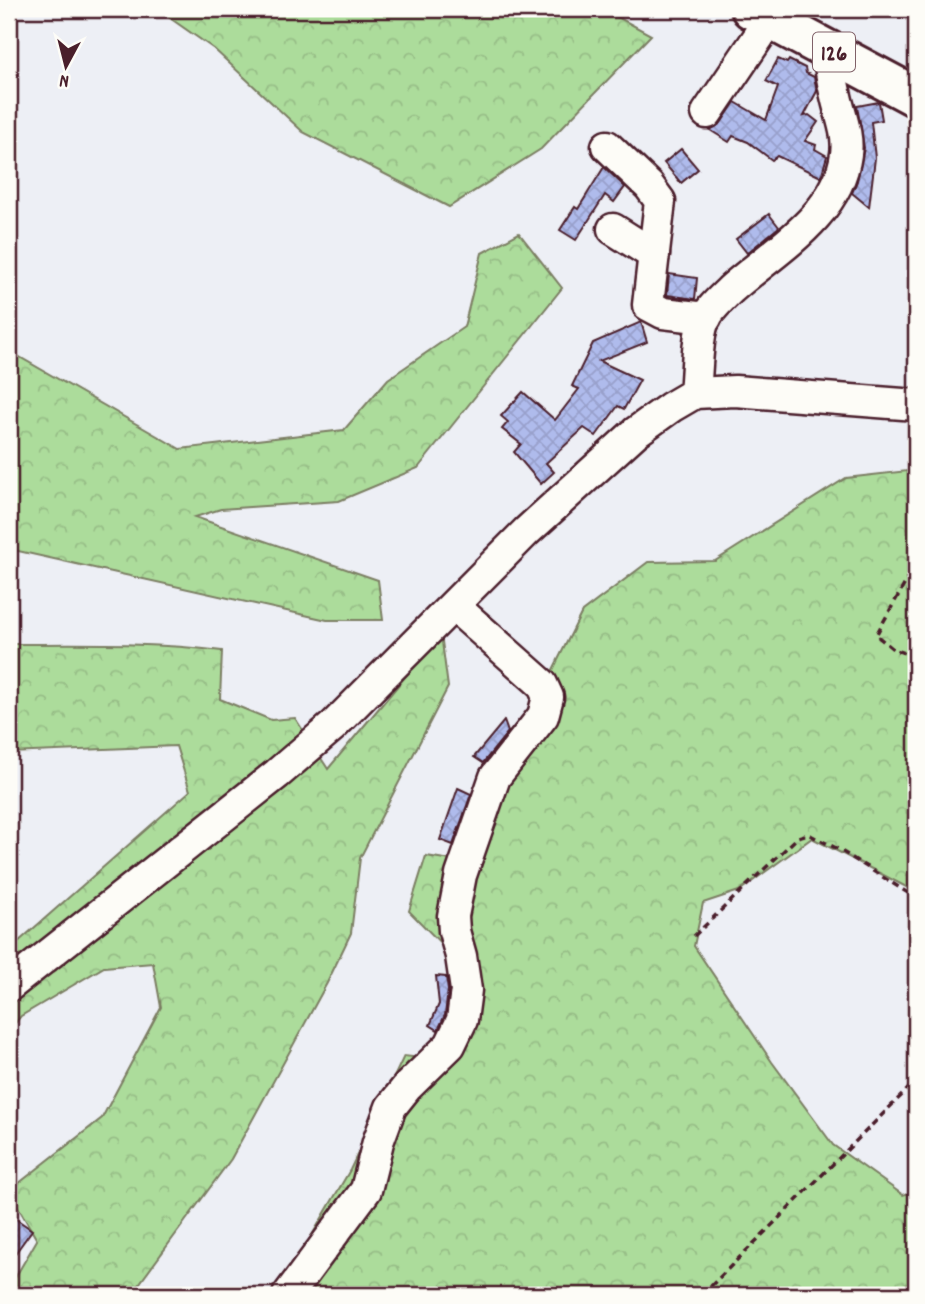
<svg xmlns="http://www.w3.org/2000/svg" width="925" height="1304" font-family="Dekko,sans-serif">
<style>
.forest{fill:url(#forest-crowns);stroke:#7b7e63;stroke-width:2}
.building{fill:url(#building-cross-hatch);stroke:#4a1f2b;stroke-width:2}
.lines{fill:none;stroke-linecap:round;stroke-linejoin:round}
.minor-casing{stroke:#4a1f2b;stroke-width:35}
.highway-casing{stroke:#4a1f2b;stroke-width:44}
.path{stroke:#4a1f2b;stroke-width:3.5;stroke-dasharray:7 5;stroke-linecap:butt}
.minor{stroke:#fdfcf7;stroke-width:30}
.highway{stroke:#fdfcf7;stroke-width:38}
.labels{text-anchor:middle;stroke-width:5;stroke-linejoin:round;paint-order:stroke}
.shield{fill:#fdfcf7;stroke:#806168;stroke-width:2}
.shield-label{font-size:23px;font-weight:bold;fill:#4a1f2b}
</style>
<defs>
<pattern id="forest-crowns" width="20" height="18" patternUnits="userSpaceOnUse" patternTransform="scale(1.75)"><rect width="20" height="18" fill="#acdc9b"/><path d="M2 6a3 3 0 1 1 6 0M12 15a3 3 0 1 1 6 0" fill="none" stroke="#96bc86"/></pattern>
<pattern id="building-cross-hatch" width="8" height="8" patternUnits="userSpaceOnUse" patternTransform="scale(1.75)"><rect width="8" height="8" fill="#afbbec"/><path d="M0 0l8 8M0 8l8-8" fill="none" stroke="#98a0cb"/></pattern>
</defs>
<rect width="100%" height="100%" fill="#edeff5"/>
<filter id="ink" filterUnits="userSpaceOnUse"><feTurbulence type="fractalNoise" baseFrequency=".0143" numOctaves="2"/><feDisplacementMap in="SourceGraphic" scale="14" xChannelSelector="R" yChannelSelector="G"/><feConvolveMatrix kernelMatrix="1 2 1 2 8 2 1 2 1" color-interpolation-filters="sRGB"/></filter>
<g filter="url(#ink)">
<g class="forest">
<polygon points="157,9 603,9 651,35 541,149 449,207 303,132 214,49"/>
<polygon points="519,233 562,288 418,468 339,501 221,509 195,517 378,580 383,620 327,620 9,549 9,351 180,449 344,430 388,379 464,327 482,253"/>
<polygon points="916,470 916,892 812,838 739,891 703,903 694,946 772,1062 833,1145 903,1195 916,1191 916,1295 277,1295 350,1170 404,1056 430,1059 467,970 409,911 426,856 457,861 582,612 648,562 715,561 846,478"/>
<path d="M441 634 448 687 360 858 351 933 327 983 231 1159 131 1295H9V1288L37 1240 9 1191 102 1118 161 1007 153 963 104 967 21 1016 9 1031V950L190 791 176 746 9 753V644C80 644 152 642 222 651L220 699 271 720 295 718 328 769Z"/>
</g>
<g class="building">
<polygon points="778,59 787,63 789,60 805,68 806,73 814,77 817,91 804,116 809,115 818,122 805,141 816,145 815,149 827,156 821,177 777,156 772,160 748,142 733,136 729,142 710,130 721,123 735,102 766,120 778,87 766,81"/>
<polygon points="879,102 882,120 871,122 875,158 869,207 852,193 857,181 864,148 857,106"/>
<polygon points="681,149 698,169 681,183 664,163"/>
<polygon points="604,167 625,187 614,202 605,195 576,240 560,230 575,207 578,209"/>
<polygon points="769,214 779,227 747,253 736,239"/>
<polygon points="669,274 697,278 695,299 667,295"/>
<polygon points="641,322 647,342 599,361 640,380 624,409 618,406 596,436 584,428 546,463 554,472 541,484 514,452 521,444 502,429 508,422 501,416 523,392 555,420 579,389 572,386 593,343"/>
<polygon points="504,721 508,732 483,763 474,757"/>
<polygon points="458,788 471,794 453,845 440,840"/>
<polygon points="436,976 446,977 448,990 445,1015 438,1030 430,1025 439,1004"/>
<polygon points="9,1214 32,1230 9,1262"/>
</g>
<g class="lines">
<defs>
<g id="minor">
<polyline points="707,113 770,20"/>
<polyline points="607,146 649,186 660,201 648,305 663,313 706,318"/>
<polyline points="613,229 654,255"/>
<path d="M695 393C697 375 697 339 703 323 708 310 720 300 730 290 772 252 838 217 846 154 849 135 840 115 836 96 832 81 830 65 827 49"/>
<polyline points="9,986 277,774 333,726 527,531 636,432 671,407 695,393 735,391 916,405"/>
<polyline points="288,1295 366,1190 378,1142 391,1107 407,1087 450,1045 462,1020 466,990 461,956 454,931 453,916 461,875 495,777 543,716 548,697 542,684 454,606"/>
</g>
<polyline id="highway" points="751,9 916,97"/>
</defs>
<use href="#minor" class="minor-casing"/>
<use href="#highway" class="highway-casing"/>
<g class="path">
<polyline points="916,564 876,635 893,649 916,657"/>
<polyline points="694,936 798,837 808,834 838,849 916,898"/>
<polyline points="702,1295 916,1081"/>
</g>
<use href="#minor" class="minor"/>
<use href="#highway" class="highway"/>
</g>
</g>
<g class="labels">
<rect class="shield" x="813" y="32.5" width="42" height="39" rx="5"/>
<g class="shield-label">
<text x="834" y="60">126</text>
</g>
</g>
<rect width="925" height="1304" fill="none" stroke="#fdfcf7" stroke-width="35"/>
<rect x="18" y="18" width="890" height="1269" fill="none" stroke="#4a1f2b" stroke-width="2.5" filter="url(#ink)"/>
<g transform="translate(66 66) rotate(187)" stroke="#fdfcf7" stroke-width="5" paint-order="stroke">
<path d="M0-5L12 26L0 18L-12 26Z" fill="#4a1f2b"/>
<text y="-10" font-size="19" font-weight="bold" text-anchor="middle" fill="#4a1f2b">N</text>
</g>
</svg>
